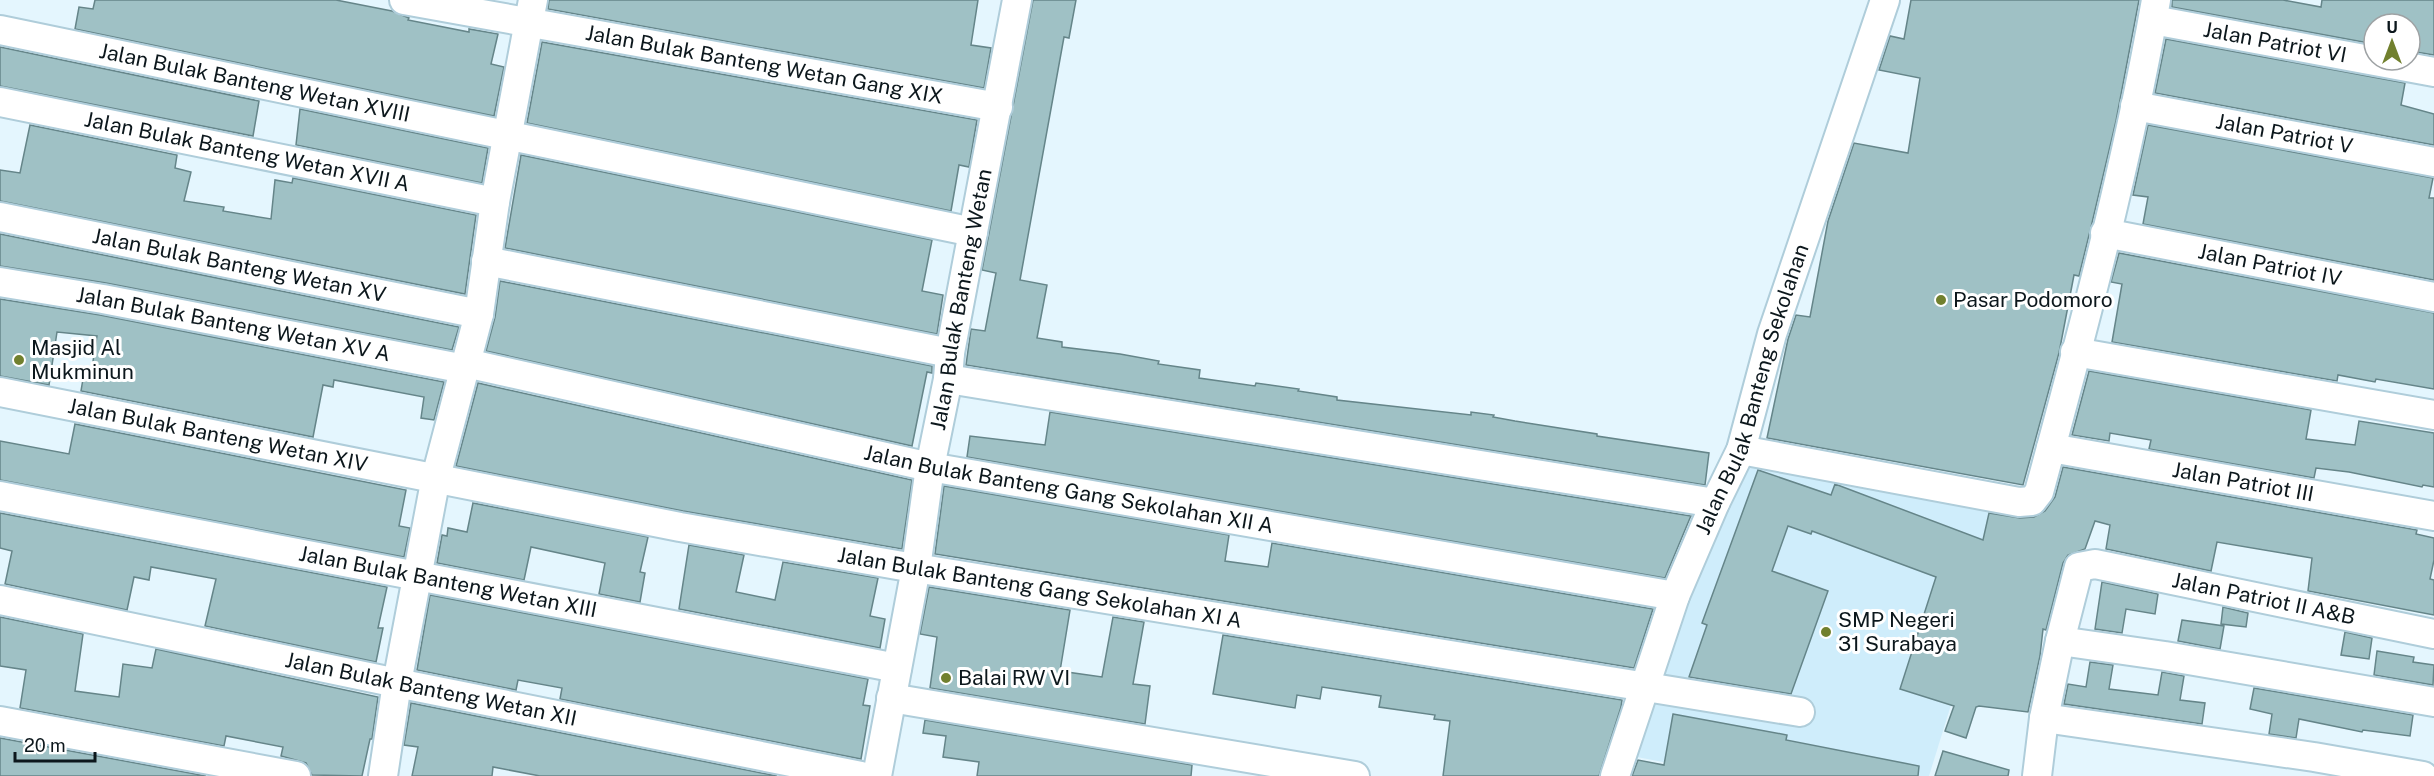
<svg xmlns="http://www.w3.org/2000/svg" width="2434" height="776" font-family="'Public Sans',sans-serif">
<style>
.built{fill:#cfedfb}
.building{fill:#9fc1c5;stroke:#658589;stroke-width:1.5}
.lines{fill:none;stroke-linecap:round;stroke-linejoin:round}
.minor-casing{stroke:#afcdda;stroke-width:32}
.minor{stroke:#fff;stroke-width:28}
.poi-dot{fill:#71802e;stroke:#fff;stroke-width:2}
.labels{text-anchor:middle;stroke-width:6;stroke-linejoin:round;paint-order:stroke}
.street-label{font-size:21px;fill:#0c171c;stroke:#fff}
.poi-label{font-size:21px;fill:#0c171c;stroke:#fff;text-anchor:start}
</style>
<rect width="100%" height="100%" fill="#e4f6fe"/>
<polygon class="built" points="1737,455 2012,508 1929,776 1735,776 1637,757"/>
<g class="building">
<polygon points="95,0 336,0 392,11 409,18 408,20 469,32 469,29 498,34 491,64 504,67 494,116 75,29 79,7 93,9"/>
<polygon points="549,0 978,0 971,45 991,48 984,88 548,9"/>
<polygon points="1033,0 1076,0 1069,38 1064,37 1020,280 1047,285 1037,338 1062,342 1062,347 1120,354 1159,361 1158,364 1200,370 1199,378 1255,386 1256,383 1299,389 1298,391 1337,397 1337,400 1471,415 1471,412 1494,415 1493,417 1515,421 1597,434 1597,436 1709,453 1705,485 966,365 971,329 985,331 996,273 982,270"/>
<polygon points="1911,0 2139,0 2116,121 2092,223 2079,276 2074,275 2059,353 2023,485 1767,438 1788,339 1796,315 1810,317 1828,221 1854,143 1908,153 1920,78 1879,70 1890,36 1904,39"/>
<polygon points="2172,0 2283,0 2321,7 2322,0 2434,0 2434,55 2410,51 2410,24 2374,24 2374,44 2172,7"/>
<polygon points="2166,39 2405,83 2401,105 2434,114 2434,145 2155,93"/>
<polygon points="542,42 977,120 969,167 959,165 951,211 527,123"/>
<polygon points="0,47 259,101 253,136 0,86"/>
<polygon points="300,109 488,148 482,183 296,145"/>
<polygon points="30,125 177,155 175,168 191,172 184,201 224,207 223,211 271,219 275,180 292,183 293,178 476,215 465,294 0,201 0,170 20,173"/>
<polygon points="2148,125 2433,178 2429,198 2434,198 2434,280 2143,224 2148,197 2133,195"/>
<polygon points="521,155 932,240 922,291 943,295 937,334 505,248"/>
<polygon points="0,234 459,327 452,350 106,283 0,266"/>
<polygon points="2119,253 2434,313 2434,389 2376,379 2375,382 2338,375 2337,381 2112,342 2122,284 2111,282"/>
<polygon points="500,281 932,366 932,373 927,372 912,446 486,351 495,317"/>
<polygon points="0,299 100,315 444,382 434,420 421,418 424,397 334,380 333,387 323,385 313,437 81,391 83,379 90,380 97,336 57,332 49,385 0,376"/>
<polygon points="2089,371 2311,410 2306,439 2355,445 2359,421 2434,433 2434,487 2423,485 2422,487 2349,472 2316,468 2314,478 2149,449 2151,440 2110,433 2109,441 2072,435"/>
<polygon points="478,383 912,480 902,549 683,511 456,466"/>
<polygon points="1050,412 1691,516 1690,518 1665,578 967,457 970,436 1045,445"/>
<polygon points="75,424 406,490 399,526 410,528 404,557 0,480 0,441 69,454"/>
<polygon points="2063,467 2417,530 2416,534 2434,538 2434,560 2430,579 2434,580 2434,615 2308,591 2312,558 2217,542 2211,571 2106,549 2110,525 2095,521 2085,549 2068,555 2063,563 2046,630 2043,629 2040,656 2028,712 1979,706 1976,707 1966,738 1945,731 1954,706 1900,689 1936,577 1812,531 1811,534 1788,526 1772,571 1828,591 1791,694 1689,677 1707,625 1702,623 1758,470 1831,495 1835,484 1983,540 1989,513 2020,518 2034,517 2045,511 2055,497"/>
<polygon points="944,486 1229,535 1225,561 1268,567 1272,543 1653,609 1634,668 935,554"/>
<polygon points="473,503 648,537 640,572 645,573 640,602 599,594 605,563 531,547 524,580 437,563 442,535 447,536 448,528 467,532"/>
<polygon points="0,513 387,587 378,628 383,628 376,662 205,626 216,579 151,567 149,580 134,577 127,610 5,584 12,551 0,548"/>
<polygon points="689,545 744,555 736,592 775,600 783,562 878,578 870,616 885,619 880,648 679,609"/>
<polygon points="2102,582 2158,594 2155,614 2126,609 2122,633 2095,629"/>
<polygon points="929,587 1070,610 1060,671 1102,677 1113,617 1144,622 1133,684 1150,686 1145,724 930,688 937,637 920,634"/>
<polygon points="430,595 868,679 863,705 870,706 861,759 560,699 562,688 518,680 516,690 417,670"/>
<polygon points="2223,607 2248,613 2246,627 2221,624"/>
<polygon points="0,617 83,634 75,691 119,697 123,664 152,668 156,649 378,697 372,739 370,739 362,776 312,775 306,763 281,756 283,747 226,736 224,746 20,708 26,670 0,666"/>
<polygon points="2182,620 2224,626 2220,649 2178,641"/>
<polygon points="2345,632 2372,638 2369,659 2341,655"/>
<polygon points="1223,635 1622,700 1621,707 1599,776 1443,776 1450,721 1434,719 1435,715 1379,707 1381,696 1322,687 1320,699 1297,695 1295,708 1213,694"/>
<polygon points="2377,651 2414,657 2413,662 2434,665 2433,685 2374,675"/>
<polygon points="2090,662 2113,665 2109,689 2158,695 2162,672 2184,676 2180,700 2205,703 2202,724 2064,704 2068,684 2086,687"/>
<polygon points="2254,688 2413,715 2410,736 2363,730 2362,732 2299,719 2296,738 2269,734 2272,714 2250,709"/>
<polygon points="411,703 777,776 540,776 493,767 492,776 412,776 418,747 404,745"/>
<polygon points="1673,714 1787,735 1786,740 1919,766 1918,776 1632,776 1638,760 1664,765"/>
<polygon points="925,720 1192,765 1191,776 977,776 979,762 943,757 946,736 923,733"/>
<polygon points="0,738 206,776 0,776"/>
<polygon points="1943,751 2009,770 2008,776 1935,776"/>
</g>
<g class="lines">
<defs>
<g id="minor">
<path id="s1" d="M404 0 998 107"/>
<path id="s2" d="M2153 20 2434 72"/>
<path id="s3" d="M0 30 973 232"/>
<path id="s4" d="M0 102 495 202"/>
<path id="s5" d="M2135 106 2434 162"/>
<path id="s6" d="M0 217 479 314"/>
<path id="s7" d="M2105 233 2434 297"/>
<polyline points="486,261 950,353"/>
<path id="s8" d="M0 282 103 299 465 369"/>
<polyline points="2075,352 2434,415"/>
<path id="s9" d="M466 363 930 467 1675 596"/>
<polyline points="948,379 1715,503"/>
<path id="s10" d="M0 392 680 527 897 565 1800 712"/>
<path id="s11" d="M2051 448 2434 516"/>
<path d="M1741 450 2019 502 2032 501 2039 492C2083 330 2127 166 2156 0"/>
<path id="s12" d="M0 496 897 668"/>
<path id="s13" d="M0 600 397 683 861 776"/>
<polyline points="2060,641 2165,656 2434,702"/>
<polyline points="891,698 1355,776"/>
<polyline points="2044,718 2314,757 2423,776"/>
<polyline points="0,721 296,776"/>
<polyline points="383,776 397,683 436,477 479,314 495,202 533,0"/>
<path id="s14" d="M877 776 916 568 930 467 948 379 950 353 1017 0"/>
<path id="s15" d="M1615 776 1675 596 1715 503 1741 450 1772 334 1885 0"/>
<path id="s16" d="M2037 776 2044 718 2060 641 2079 567 2095 564 2434 634"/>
</g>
</defs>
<use href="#minor" class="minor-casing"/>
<use href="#minor" class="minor"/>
</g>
<g class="poi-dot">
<circle cx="1941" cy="300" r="6"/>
<circle cx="19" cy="360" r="6"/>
<circle cx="1826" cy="632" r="6"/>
<circle cx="946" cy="678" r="6"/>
</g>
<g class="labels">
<g class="street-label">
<text dy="7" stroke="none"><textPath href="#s2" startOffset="124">Jalan Patriot VI</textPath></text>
<text dy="7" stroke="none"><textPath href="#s1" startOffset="366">Jalan Bulak Banteng Wetan Gang XIX</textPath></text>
<text dy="7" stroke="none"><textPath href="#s3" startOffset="260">Jalan Bulak Banteng Wetan XVIII</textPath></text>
<text dy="7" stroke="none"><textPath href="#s5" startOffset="152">Jalan Patriot V</textPath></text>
<text dy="7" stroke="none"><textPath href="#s4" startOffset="252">Jalan Bulak Banteng Wetan XVII A</textPath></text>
<text dy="7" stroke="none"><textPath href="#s7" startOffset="168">Jalan Patriot IV</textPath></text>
<text dy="7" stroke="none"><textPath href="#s6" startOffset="244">Jalan Bulak Banteng Wetan XV</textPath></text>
<text dy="7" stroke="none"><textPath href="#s14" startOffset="484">Jalan Bulak Banteng Wetan</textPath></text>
<text dy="7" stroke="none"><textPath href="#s8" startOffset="237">Jalan Bulak Banteng Wetan XV A</textPath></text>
<text dy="7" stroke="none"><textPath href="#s15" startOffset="411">Jalan Bulak Banteng Sekolahan</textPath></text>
<text dy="7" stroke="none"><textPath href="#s10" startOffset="222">Jalan Bulak Banteng Wetan XIV</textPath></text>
<text dy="7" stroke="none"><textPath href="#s11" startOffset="195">Jalan Patriot III</textPath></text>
<text dy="7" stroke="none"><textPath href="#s9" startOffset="616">Jalan Bulak Banteng Gang Sekolahan XII A</textPath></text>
<text dy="7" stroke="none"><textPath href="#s12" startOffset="456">Jalan Bulak Banteng Wetan XIII</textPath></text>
<text dy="7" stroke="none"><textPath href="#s10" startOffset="1058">Jalan Bulak Banteng Gang Sekolahan XI A</textPath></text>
<text dy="7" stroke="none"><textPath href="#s16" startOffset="402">Jalan Patriot II A&amp;B</textPath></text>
<text dy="7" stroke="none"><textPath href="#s13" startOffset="440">Jalan Bulak Banteng Wetan XII</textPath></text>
</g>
<g class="poi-label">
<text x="1953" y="307">Pasar Podomoro</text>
<text x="31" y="355">Masjid Al<tspan x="31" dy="24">Mukminun</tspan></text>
<text x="1838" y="627">SMP Negeri<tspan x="1838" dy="24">31 Surabaya</tspan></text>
<text x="958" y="685">Balai RW VI</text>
</g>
</g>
<g transform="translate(2392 42)"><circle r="28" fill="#ffffff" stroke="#9ea2a4" stroke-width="1.5"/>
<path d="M0-4.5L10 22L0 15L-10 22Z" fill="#71802e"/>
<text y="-9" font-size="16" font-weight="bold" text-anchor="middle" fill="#0c171c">U</text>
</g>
<path d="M15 752v9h80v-9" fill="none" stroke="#0c171c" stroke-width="3"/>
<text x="24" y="752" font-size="18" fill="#0c171c" stroke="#ffffff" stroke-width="4.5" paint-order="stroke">20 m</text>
</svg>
